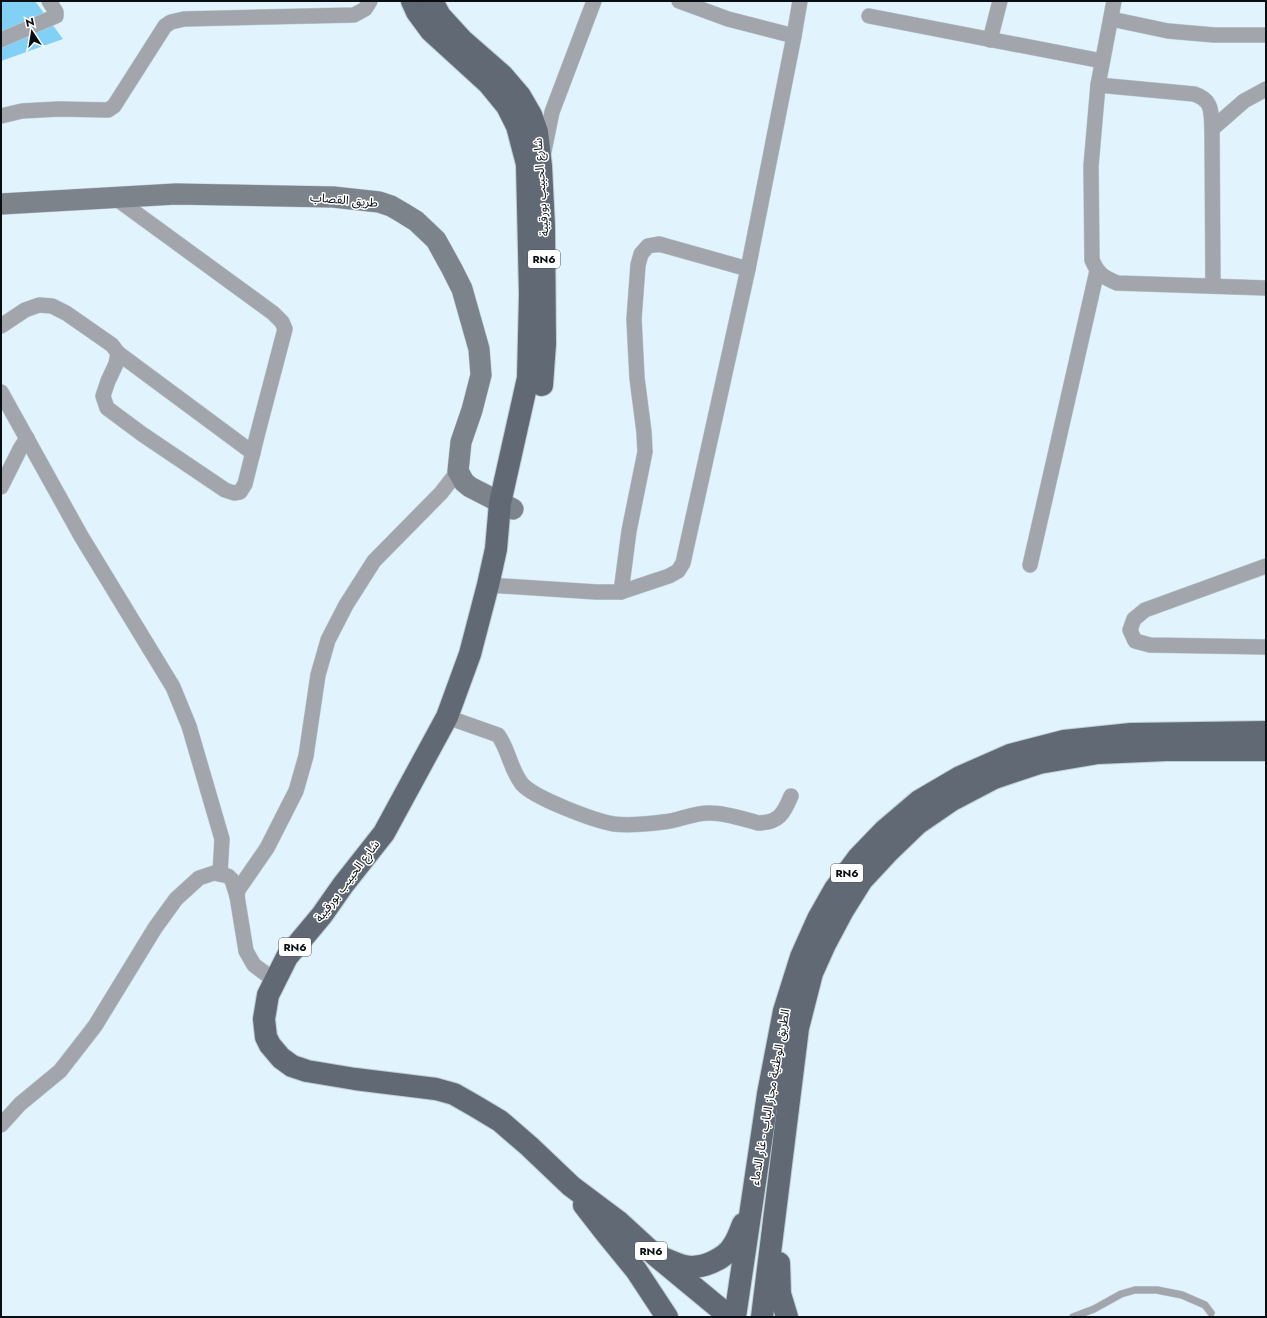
<svg xmlns="http://www.w3.org/2000/svg" width="1267" height="1318" font-family="Jost,'Noto Sans Arabic',sans-serif">
<style>
.green{fill:#80d1f5}
.lines{fill:none;stroke-linecap:round;stroke-linejoin:round}
.lane-casing{stroke:#beced6;stroke-width:8}
.street-casing{stroke:#beced6;stroke-width:16}
.secondary-casing{stroke:#beced6;stroke-width:22}
.primary-casing{stroke:#beced6;stroke-width:24}
.lane{stroke:#a2a6ac;stroke-width:7}
.street{stroke:#a2a6ac;stroke-width:15}
.secondary{stroke:#7c838b;stroke-width:21}
.primary{stroke:#616974;stroke-width:22}
.labels{text-anchor:middle;stroke-width:3;stroke-linejoin:round;paint-order:stroke}
.shield{fill:#fff;stroke:#525658;stroke-width:1}
.shield-label{font-size:11px;font-weight:bold;fill:#080e11}
.street-label{font-size:12px;fill:#080e11;stroke:#fff}
</style>
<rect width="100%" height="100%" fill="#e1f3fc"/>
<polygon class="green" points="1,1 35,1 63,39 1,61"/>
<g class="lines">
<defs>
<polyline id="lane" points="1073,1317 1094,1309 1121,1294 1135,1290 1157,1290 1182,1295 1205,1305 1211,1313"/>
<g id="street">
<polyline points="679,1 728,19 794,36"/>
<path d="M1114 1 1098 85 1091 166 1092 260C1098 274 1103 277 1117 283L1266 288"/>
<polyline points="869,16 1102,61"/>
<polyline points="1111,19 1168,31 1214,35 1266,35"/>
<polyline points="1,40 56,16 56,12 49,1"/>
<polyline points="990,40 1000,1"/>
<path d="M1098 85 1194 94C1213 100 1211 112 1212 129L1213 286"/>
<polyline points="1,116 22,111 59,109 108,110 114,106 165,26 171,22 184,19 354,15 365,9 370,1"/>
<polyline points="1212,129 1244,101 1266,89"/>
<polyline points="544,151 552,112 594,1"/>
<polyline points="1,326 25,310 39,305 52,306 66,313 112,345 118,353 116,364 108,381 103,396 107,408 142,434 225,490 234,493 240,492 245,484 258,432 285,329 282,322 273,313 114,197"/>
<polyline points="118,353 253,453"/>
<polyline points="1,392 81,536 173,687 189,726 222,839 220,874"/>
<polyline points="1,487 20,449 27,438"/>
<polyline points="1030,565 1097,271"/>
<polyline points="1266,566 1145,610 1134,619 1130,630 1135,641 1150,645 1266,647"/>
<polyline points="488,585 596,592 621,592 669,576 678,571 683,563 748,269 794,36 800,1"/>
<polyline points="621,592 629,531 645,452 644,432 637,378 634,319 638,265 641,254 648,246 659,244 748,269"/>
<path d="M447 717 498 735C509 750 510 769 522 784 534 798 595 821 614 824 630 826 647 824 663 822 679 821 694 812 711 813 726 813 743 819 758 823 779 823 784 813 791 796"/>
<polyline points="237,896 238,890 267,848 296,791 306,756 318,675 328,640 346,605 374,561 441,493 458,471"/>
<polyline points="1,1125 20,1104 60,1071 95,1026 155,928 176,899 199,878 214,873 228,876 232,880 237,896 246,951 254,965 266,974 276,978"/>
</g>
<polyline id="secondary" points="1,204 176,194 333,197 379,202 391,206 403,213 416,221 436,240 452,269 462,289 479,349 481,375 472,410 461,442 458,471 464,482 470,487 513,509"/>
<g id="primary">
<polyline points="412,1 417,12 431,31 489,84 507,106 517,126 527,164 530,294 528,378 500,503 496,549 488,585 470,654 447,717 384,833 343,885 322,915 287,957 268,995 264,1019 266,1037 270,1045 281,1058 292,1066 307,1071 355,1079 436,1089 454,1094 475,1106 500,1121 529,1146 571,1186 619,1222 655,1255 730,1317"/>
<polyline points="432,1 440,16 462,40 502,75 520,96 531,115 537,132 541,166 544,227 545,344 542,385"/>
<polyline points="584,1205 605,1232 636,1270 667,1317"/>
<path d="M663 1258C670 1261 677 1264 684 1266 701 1270 726 1259 734 1244 738 1238 740 1231 743 1224"/>
<polyline points="779,1263 780,1294 787,1317"/>
<polyline points="735,1317 768,1094 784,1011 801,957 818,919 835,889 858,858 885,830 919,801 960,777 1010,755 1064,741 1131,734 1266,732"/>
<polyline points="762,1317 798,1028 812,973 825,944 842,912 862,880 889,851 917,824 952,800 994,778 1039,763 1098,753 1166,750 1266,750"/>
</g>
</defs>
<use href="#lane" class="lane-casing"/>
<use href="#street" class="street-casing"/>
<use href="#secondary" class="secondary-casing"/>
<use href="#primary" class="primary-casing"/>
<use href="#lane" class="lane"/>
<use href="#street" class="street"/>
<use href="#secondary" class="secondary"/>
<use href="#primary" class="primary"/>
</g>
<g class="labels">
<g class="shield">
<rect x="528" y="250" width="32" height="18" rx="3"/>
<rect x="831" y="864" width="32" height="18" rx="3"/>
<rect x="279" y="938" width="32" height="18" rx="3"/>
<rect x="635" y="1242" width="32" height="18" rx="3"/>
</g>
<g class="shield-label">
<text x="544" y="263">RN6</text>
<text x="847" y="877">RN6</text>
<text x="295" y="951">RN6</text>
<text x="651" y="1255">RN6</text>
</g>
<g class="street-label">
<text transform="translate(541 187) rotate(-94)" y="4">شارع الحبيب بورقيبة</text>
<text transform="translate(344 200) rotate(5)" y="4">طريق القصاب</text>
<text transform="translate(347 881) rotate(-53)" y="4">شارع الحبيب بورقيبة</text>
<text transform="translate(770 1097) rotate(-80)" y="4">الطريق الوطنية مجاز الباب - غار الدماء</text>
</g>
</g>
<rect width="1267" height="1318" fill="none" stroke="#080e11" stroke-width="4"/>
<g transform="translate(32 32) rotate(348)" stroke="#ffffff" stroke-width="3" paint-order="stroke">
<path d="M0-3L7 15L0 10L-7 15Z" fill="#080e11"/>
<text y="-6" font-size="11" font-weight="bold" text-anchor="middle" fill="#080e11">N</text>
</g>
</svg>
